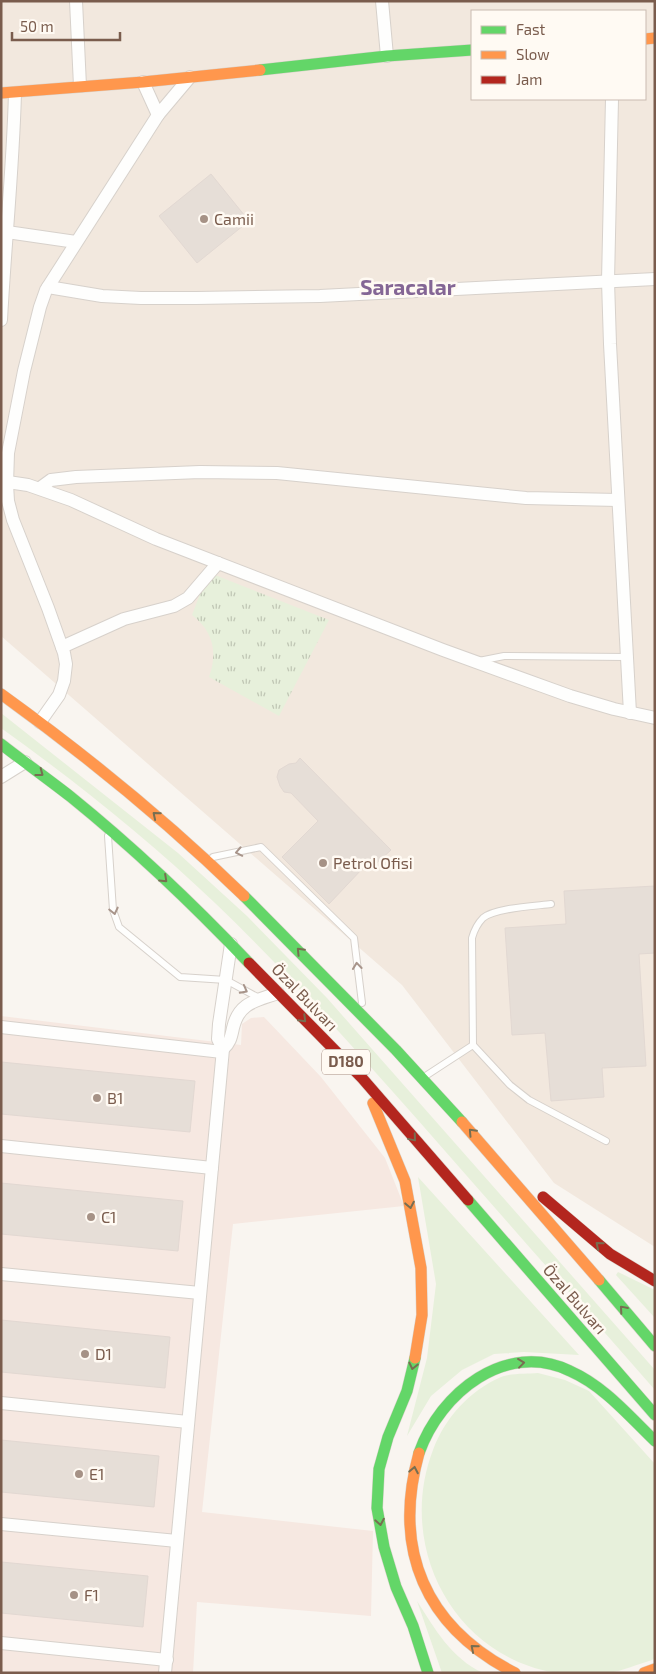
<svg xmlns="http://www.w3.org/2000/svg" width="656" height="1674" font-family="'Exo 2',sans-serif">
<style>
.residential{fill:#f2e8de;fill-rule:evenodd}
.commercial{fill:#f6e8e1}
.green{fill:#e7f0db}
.park{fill:url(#park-tufts)}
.building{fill:#e6ded7;stroke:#e2d8d2}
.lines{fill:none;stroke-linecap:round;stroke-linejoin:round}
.lane-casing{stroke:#d7d1cb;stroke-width:8}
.street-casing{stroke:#d7d1cb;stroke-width:14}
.fast-casing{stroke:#d9d2cb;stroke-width:12}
.slow-casing{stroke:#d9d2cb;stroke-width:12}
.jam-casing{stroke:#d9d2cb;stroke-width:12}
.lane{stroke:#fefefd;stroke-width:6}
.street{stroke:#fefefd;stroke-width:12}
.fast{stroke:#63d668;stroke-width:11}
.slow{stroke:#ff974d;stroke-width:11}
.jam{stroke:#b3261e;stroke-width:11}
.oneway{stroke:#776e51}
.oneway2{stroke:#a8958b}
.poi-dot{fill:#a69286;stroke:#fffaf3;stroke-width:2}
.labels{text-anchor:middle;stroke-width:5;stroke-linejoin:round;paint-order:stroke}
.shield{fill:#fffaf3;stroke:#a28b7f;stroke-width:1}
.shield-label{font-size:15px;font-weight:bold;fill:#7a5c4d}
.poi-label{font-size:16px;fill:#7a5c4d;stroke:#fffaf3;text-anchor:start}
.street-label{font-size:16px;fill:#7a5c4d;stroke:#fffaf3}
.district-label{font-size:21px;font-weight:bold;fill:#846695;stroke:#fffaf3}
</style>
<defs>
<pattern id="park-tufts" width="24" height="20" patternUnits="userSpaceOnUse" patternTransform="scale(1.25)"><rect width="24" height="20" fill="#e7f0db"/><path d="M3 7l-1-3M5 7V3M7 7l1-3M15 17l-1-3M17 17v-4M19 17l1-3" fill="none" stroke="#c0c6b4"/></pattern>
</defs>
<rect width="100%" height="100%" fill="#f9f5f0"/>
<path class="residential" d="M1 1H655V1247L554 1183 402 985 1 636ZM472 11H645V99H472Z"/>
<polygon class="commercial" points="1,1016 241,1045 242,1024 251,1018 264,1017 321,1077 385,1158 404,1206 233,1224 202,1512 373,1531 371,1616 197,1602 193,1673 1,1673"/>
<g class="green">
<path d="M1 713 178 853 247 916 327 998 655 1370V1390C576 1300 496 1209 417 1119 351 1045 286 971 215 903 149 840 75 781 1 728Z"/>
<polygon points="418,1177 579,1355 524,1352 494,1354 462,1370 431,1396 407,1436 427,1358 436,1284"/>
<polygon points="618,1272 655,1290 655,1318 616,1275"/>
<path d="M538 1373 565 1380 589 1391 655 1464V1658L652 1660C638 1664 623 1671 608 1673 592 1674 567 1674 552 1672 450 1653 397 1543 433 1450 445 1418 469 1391 501 1377 511 1373 527 1374 538 1373Z"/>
<path d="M417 1601C435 1629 451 1658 483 1673H442Z"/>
</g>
<path class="park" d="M215 575 329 620 279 716 209 677C218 652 213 631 192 615L200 594Z"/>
<g class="building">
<polygon points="211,174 249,221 197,263 159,216"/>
<polygon points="300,758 391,850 368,871 363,868 329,904 282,857 318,821 291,793 284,792 280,786 277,777 279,770 289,764 296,763"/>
<polygon points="655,886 655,953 639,954 646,1066 602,1068 604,1097 551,1101 545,1033 512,1035 505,928 566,924 564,891"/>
<polygon points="1,1062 195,1081 190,1132 1,1114"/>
<polygon points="1,1183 183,1201 178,1251 1,1234"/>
<polygon points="1,1320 170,1337 165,1388 1,1372"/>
<polygon points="1,1440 159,1456 154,1507 1,1492"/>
<polygon points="1,1562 148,1576 143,1627 1,1613"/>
</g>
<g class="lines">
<defs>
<g id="lane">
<polyline points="479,661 504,656 627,657"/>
<polyline points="108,836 113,910 119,927 180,977 226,980 259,998"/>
<polyline points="213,857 261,847 354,938 362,1003"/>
<path d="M473 1045 472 938C474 931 477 924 483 918 494 908 535 906 551 904"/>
<polyline points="427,1075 473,1045 510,1085 529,1100 606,1141"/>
</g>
<g id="street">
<polyline points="76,1 80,86"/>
<polyline points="382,1 387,56"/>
<polyline points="143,82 158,115 190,77"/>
<polyline points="612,99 608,281 610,344 630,713"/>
<polyline points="7,232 76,242"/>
<polyline points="48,287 102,296 141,298 196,298 320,296 655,279"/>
<path d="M1 320C5 244 13 169 15 93"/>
<polyline points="1,481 28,485 71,500 156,539 443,650 570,696 614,709 655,718"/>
<polyline points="40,488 51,480 76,477 200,472 277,473 526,498 618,500"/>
<polyline points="62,647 124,619 174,606 188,598 218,563"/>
<polyline points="40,722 59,695 64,681 66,664 64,653 48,608 13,520 8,501 7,484 8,453 24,371 40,307 46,290 158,115"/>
<polyline points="1,777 25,762"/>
<polyline points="1,1027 222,1052"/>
<path d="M223 1049C230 1043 231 1037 233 1028 239 1002 256 1001 278 993"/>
<polyline points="1,1146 212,1168"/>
<polyline points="1,1274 200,1293"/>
<polyline points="1,1403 188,1422"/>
<polyline points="1,1524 177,1541"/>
<polyline points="1,1643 167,1660"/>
<polyline points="165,1673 223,1049 218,1039 219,1024 231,944"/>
</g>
<g id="fast">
<polyline points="260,70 387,56 472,50"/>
<path d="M1 744C24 762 48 779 71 797 134 848 193 904 249 963"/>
<polyline points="244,896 396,1050 462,1122"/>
<polyline points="468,1200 655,1415"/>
<polyline points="599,1280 655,1346"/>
<polyline points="415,1358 407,1391 388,1437 379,1469 377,1508 384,1547 396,1587 413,1626 428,1673"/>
<path d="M419 1453C440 1393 506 1340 570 1371 604 1386 629 1416 655 1441"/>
</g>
<g id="slow">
<polyline points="645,39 655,38"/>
<polyline points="1,93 143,82 260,70"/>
<path d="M1 694C87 756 169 823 244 896"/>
<polyline points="373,1103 405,1181 421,1268 422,1315 415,1358"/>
<polyline points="462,1122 599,1280"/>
<path d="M419 1453C392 1550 425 1627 515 1673"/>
<polyline points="644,1673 655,1669"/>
</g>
<g id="jam">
<polyline points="249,963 362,1078 468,1200"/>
<polyline points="543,1197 610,1254 655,1281"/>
</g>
</defs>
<use href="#lane" class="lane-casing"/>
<use href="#street" class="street-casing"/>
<use href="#fast" class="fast-casing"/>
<use href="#slow" class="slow-casing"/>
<use href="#jam" class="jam-casing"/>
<use href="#lane" class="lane"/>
<use href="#street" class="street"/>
<use href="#fast" class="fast"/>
<use href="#slow" class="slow"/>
<use href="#jam" class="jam"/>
</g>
<defs><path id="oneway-chevron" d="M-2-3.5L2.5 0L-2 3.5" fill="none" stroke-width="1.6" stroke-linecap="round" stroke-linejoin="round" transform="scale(1.25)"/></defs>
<g class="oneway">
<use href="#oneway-chevron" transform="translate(40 773) rotate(37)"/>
<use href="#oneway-chevron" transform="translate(156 815) rotate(-140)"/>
<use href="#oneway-chevron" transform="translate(164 879) rotate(43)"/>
<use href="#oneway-chevron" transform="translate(300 951) rotate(-134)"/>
<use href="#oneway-chevron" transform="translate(303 1019) rotate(45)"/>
<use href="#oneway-chevron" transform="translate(472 1132) rotate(-133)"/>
<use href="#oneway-chevron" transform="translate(413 1138) rotate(50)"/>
<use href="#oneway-chevron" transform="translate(410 1205) rotate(79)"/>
<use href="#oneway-chevron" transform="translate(599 1245) rotate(-140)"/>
<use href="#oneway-chevron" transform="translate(623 1309) rotate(-131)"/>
<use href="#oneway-chevron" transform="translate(521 1363) rotate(-7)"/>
<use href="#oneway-chevron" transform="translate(413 1366) rotate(103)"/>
<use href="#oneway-chevron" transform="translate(414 1470) rotate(-79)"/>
<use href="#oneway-chevron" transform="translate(380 1522) rotate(80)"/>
<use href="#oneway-chevron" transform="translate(474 1648) rotate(-140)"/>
</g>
<g class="oneway2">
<use href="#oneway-chevron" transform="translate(239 852) rotate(169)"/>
<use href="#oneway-chevron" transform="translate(114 911) rotate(77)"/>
<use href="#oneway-chevron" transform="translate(357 966) rotate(-96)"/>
<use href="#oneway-chevron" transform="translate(244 990) rotate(28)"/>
</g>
<g class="poi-dot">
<circle cx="204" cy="219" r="5"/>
<circle cx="323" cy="863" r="5"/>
<circle cx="97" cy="1098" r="5"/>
<circle cx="91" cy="1217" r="5"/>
<circle cx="85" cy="1354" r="5"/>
<circle cx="79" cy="1474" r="5"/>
<circle cx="74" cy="1595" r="5"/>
</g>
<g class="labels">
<rect class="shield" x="322" y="1049.5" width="48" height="25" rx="4"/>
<g class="shield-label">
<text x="346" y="1067">D180</text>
</g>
<g class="poi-label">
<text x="214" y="225">Camii</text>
<text x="333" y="869">Petrol Ofisi</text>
<text x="107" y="1104">B1</text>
<text x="101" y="1223">C1</text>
<text x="95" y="1360">D1</text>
<text x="89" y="1480">E1</text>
<text x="84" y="1601">F1</text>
</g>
<g class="street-label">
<text transform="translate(305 997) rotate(46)" y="6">Özal Bulvarı</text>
<text transform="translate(575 1299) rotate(49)" y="6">Özal Bulvarı</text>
</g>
<g class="district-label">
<text x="408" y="295">Saracalar</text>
</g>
</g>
<rect width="656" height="1674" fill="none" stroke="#7a5c4d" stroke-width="5"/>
<rect x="471" y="10" width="175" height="90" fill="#fffaf3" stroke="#cabbb1"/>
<rect x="481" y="26" width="25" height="8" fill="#63d668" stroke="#cabbb1"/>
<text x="516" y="35" font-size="15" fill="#7a5c4d">Fast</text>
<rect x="481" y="51" width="25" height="8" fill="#ff974d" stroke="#cabbb1"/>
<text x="516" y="60" font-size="15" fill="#7a5c4d">Slow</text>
<rect x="481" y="76" width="25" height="8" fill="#b3261e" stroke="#cabbb1"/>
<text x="516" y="85" font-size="15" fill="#7a5c4d">Jam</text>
<path d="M12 32v8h108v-8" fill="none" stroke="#7a5c4d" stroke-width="2.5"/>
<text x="20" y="32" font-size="15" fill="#7a5c4d" stroke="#fffaf3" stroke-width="4" paint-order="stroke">50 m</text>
</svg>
